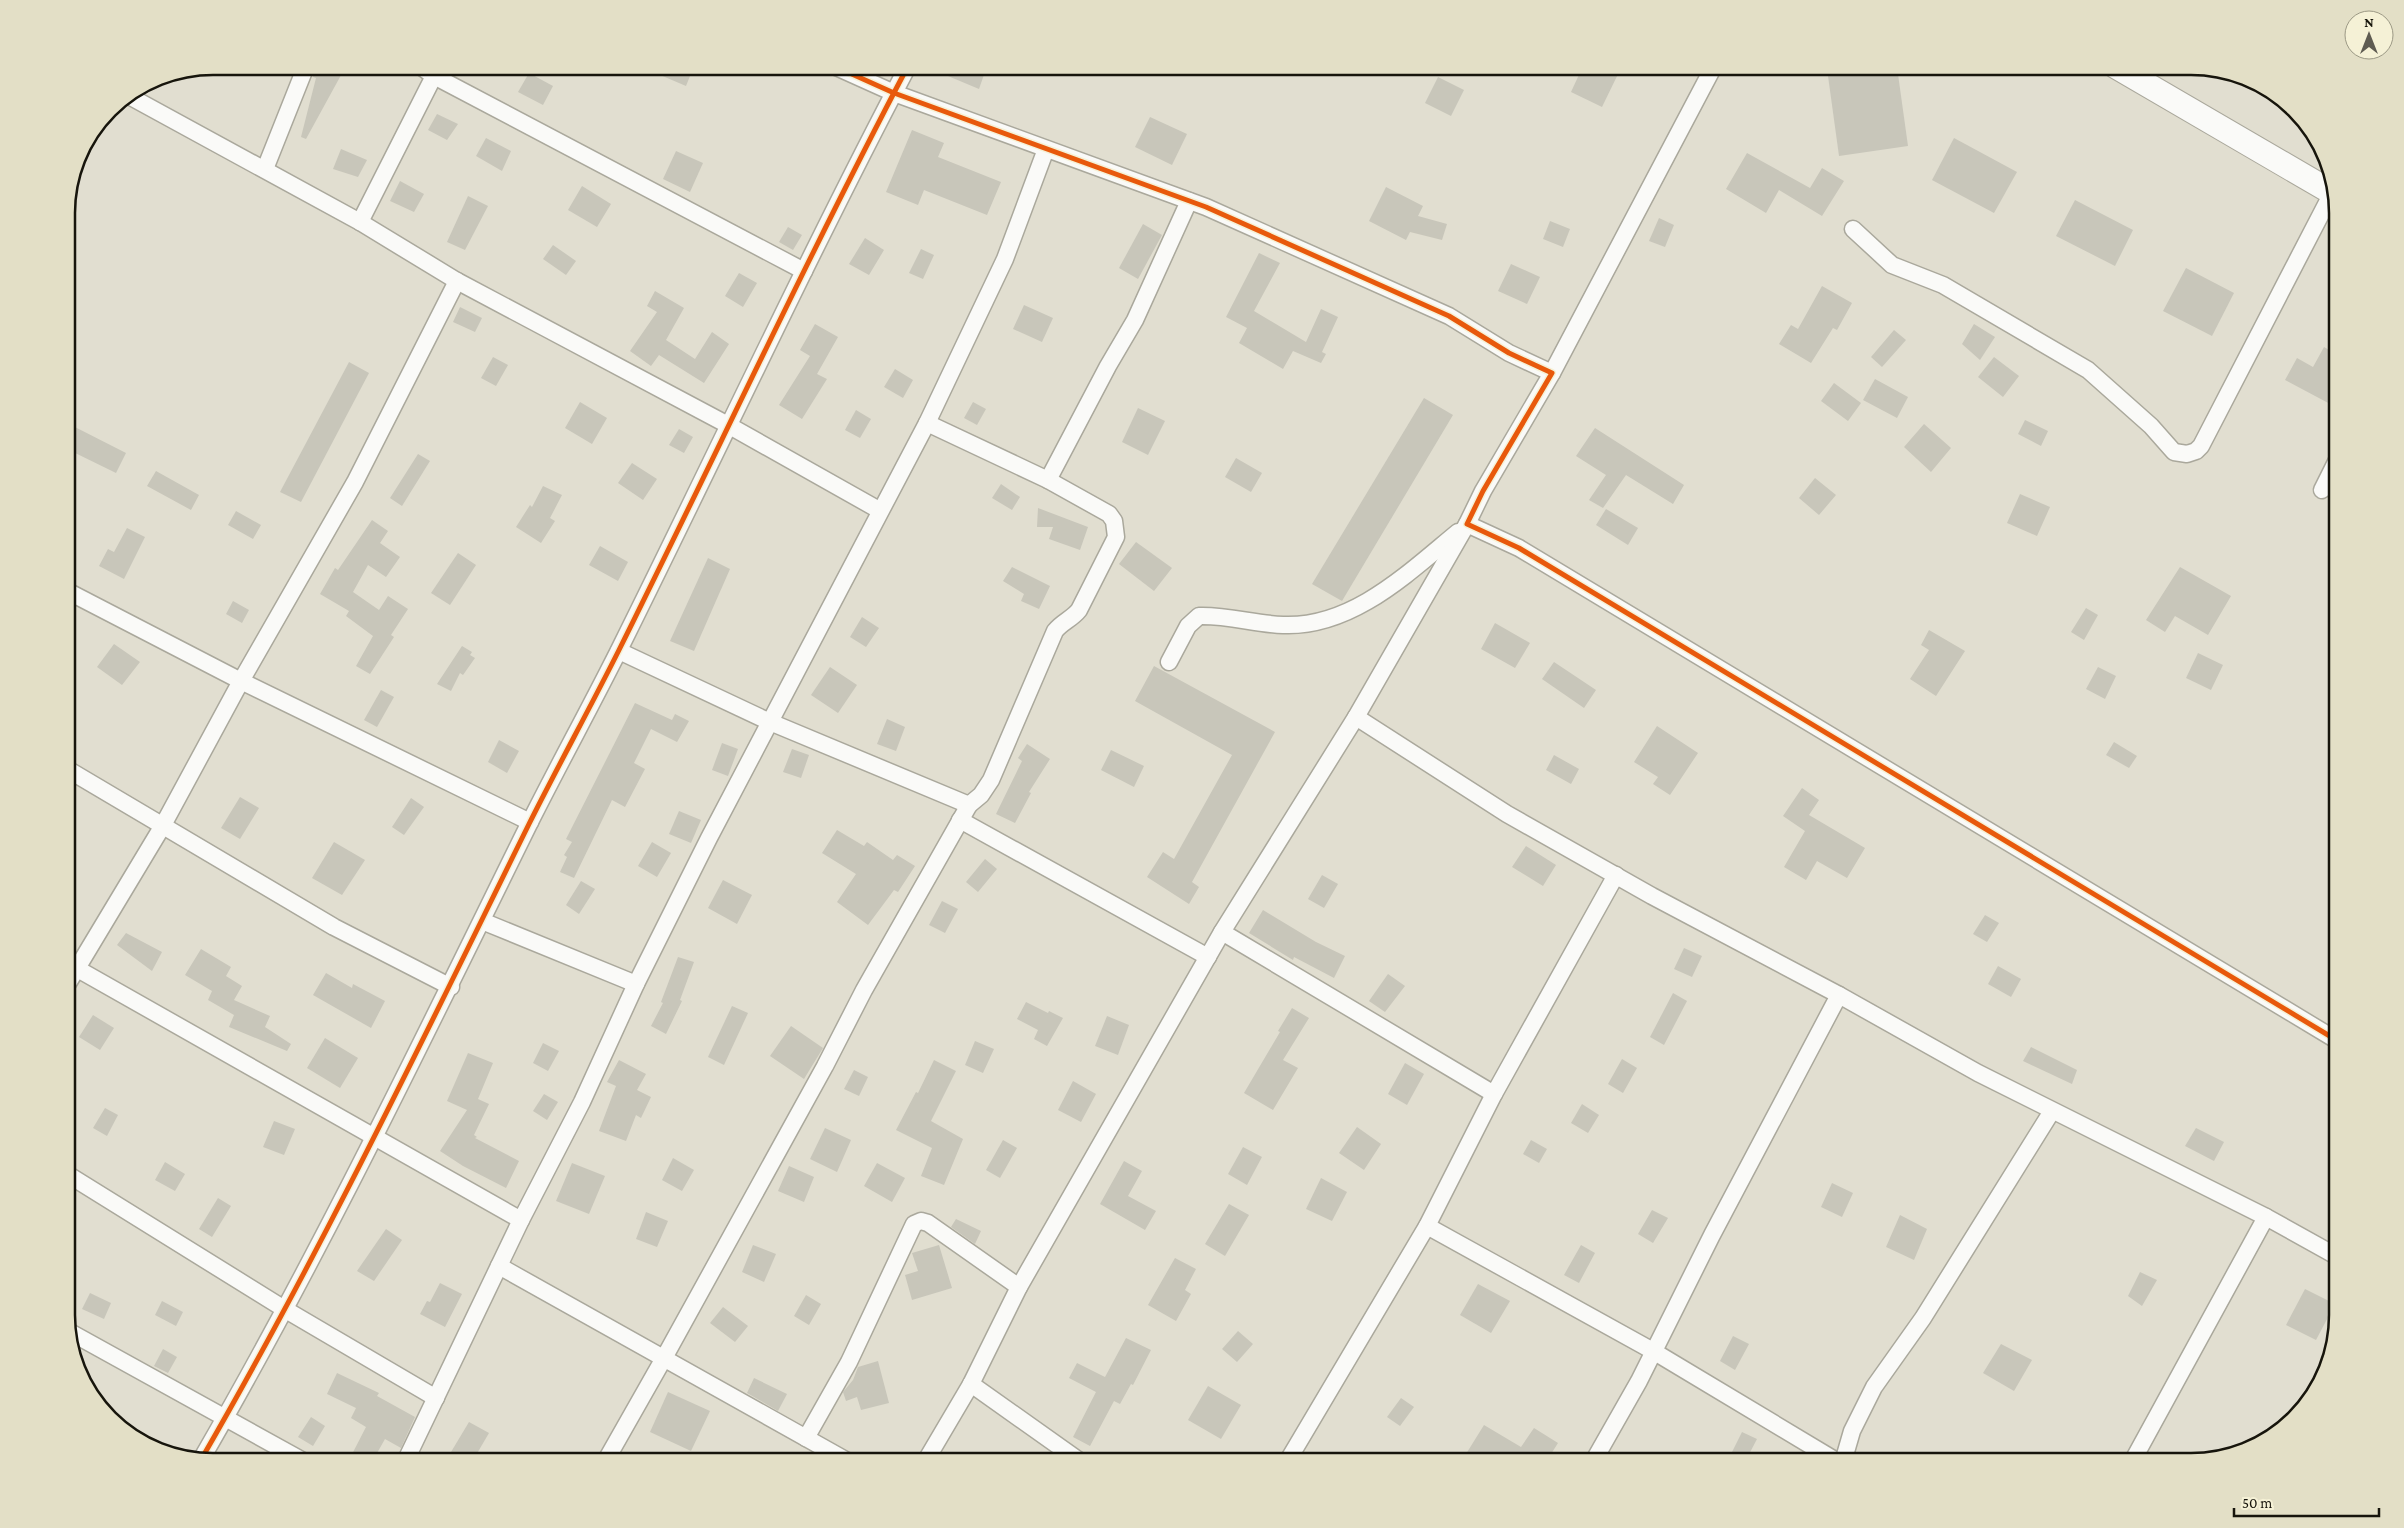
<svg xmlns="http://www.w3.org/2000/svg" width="2404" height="1528" font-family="'Crimson Pro',serif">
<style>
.building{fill:#c8c6ba}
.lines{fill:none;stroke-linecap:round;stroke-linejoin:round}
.street-casing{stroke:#aaa89c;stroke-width:19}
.secondary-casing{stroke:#aaa89c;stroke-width:26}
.street{stroke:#fafaf8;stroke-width:16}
.secondary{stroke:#fafaf8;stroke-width:24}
.cycleway-casing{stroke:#f5f1d6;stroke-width:8}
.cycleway{stroke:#e8590c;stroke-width:5}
.rim{fill:none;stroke:#17150c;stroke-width:2.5}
</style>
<rect width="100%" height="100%" fill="#e1ded0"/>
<g class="building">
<polygon points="316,66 346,66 306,139 301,137 316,78 313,77"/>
<polygon points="639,66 694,66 686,86"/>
<polygon points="924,66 987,66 979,89"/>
<polygon points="1583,66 1612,66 1620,70 1602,107 1571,92"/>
<polygon points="1897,67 1908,146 1839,156 1828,76"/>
<polygon points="529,73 553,86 543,105 518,92"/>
<polygon points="1438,77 1464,90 1451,116 1425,103"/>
<polygon points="437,114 458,124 447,140 428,130"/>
<polygon points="1150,117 1187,134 1172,165 1135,147"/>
<polygon points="912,130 944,143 938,157 1001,182 987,215 924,190 918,205 886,192"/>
<polygon points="486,138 511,151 502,171 476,156"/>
<polygon points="1954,138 2017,172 1994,213 1932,180"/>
<polygon points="341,149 367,160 358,177 333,169"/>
<polygon points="676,151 703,163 690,192 663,179"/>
<polygon points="1747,153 1810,188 1822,168 1844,181 1822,216 1779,190 1766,213 1726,189"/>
<polygon points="400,181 424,194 414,212 390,201"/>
<polygon points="582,186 611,204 597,227 568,210"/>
<polygon points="1386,187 1423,206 1418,216 1447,224 1442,240 1410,232 1406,240 1369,221"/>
<polygon points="468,196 488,206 465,250 447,242"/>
<polygon points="2075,200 2133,230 2115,266 2056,236"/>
<polygon points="1659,218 1674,225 1665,247 1649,241"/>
<polygon points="1550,221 1570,229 1563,247 1543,239"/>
<polygon points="1143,224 1162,235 1138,279 1119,268"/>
<polygon points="788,227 802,235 793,250 779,242"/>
<polygon points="865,238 884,250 869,275 849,264"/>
<polygon points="553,245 576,261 566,275 543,259"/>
<polygon points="921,249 934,255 923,279 909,273"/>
<polygon points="1259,253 1280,263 1254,311 1306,342 1321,309 1338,317 1322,352 1326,354 1321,363 1293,351 1283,369 1239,343 1247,328 1226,317"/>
<polygon points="1511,264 1540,277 1527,304 1498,291"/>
<polygon points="2186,268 2234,293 2212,336 2163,311"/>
<polygon points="739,273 757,283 743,307 725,296"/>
<polygon points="1822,286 1852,303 1837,330 1833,328 1811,363 1779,344 1791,325 1798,329"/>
<polygon points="655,291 684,308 666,340 695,359 712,332 729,344 704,383 659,355 651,366 630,351 657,312 647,306"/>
<polygon points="1024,305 1053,318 1042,342 1013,329"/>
<polygon points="460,307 482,318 475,332 453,322"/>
<polygon points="815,324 838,337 817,374 827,379 802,419 779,405 810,356 800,350"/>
<polygon points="1974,324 1995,337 1980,360 1962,344"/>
<polygon points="1894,330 1906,340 1882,367 1871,357"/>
<polygon points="2324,347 2338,355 2338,394 2332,405 2285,380 2297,358 2313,367"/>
<polygon points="493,357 508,365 496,386 481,378"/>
<polygon points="1994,357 2019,376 2003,397 1978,377"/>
<polygon points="349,362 369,373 301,502 280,492"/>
<polygon points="895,369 913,380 903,398 884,387"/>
<polygon points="1875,379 1908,397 1897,418 1863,400"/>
<polygon points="1834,383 1861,403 1848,421 1821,401"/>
<polygon points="1424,398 1453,415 1342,601 1312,584"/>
<polygon points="580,402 607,418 592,444 565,428"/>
<polygon points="973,402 986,409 977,425 964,418"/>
<polygon points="1138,408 1165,421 1148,455 1122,442"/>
<polygon points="856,410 871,419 860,438 845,430"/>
<polygon points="2025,420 2048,431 2041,446 2018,434"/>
<polygon points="67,423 126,453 116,473 67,449"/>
<polygon points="1924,424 1951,448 1931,472 1904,447"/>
<polygon points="1595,428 1684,485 1673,504 1626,475 1603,508 1589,500 1606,475 1576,456"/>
<polygon points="679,429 693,437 684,453 669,445"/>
<polygon points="418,454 430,461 402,506 390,498"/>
<polygon points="1236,458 1262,473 1251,492 1225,477"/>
<polygon points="632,463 657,479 643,500 618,483"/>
<polygon points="156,471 199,495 191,510 147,486"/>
<polygon points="1815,478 1836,495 1819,515 1799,498"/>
<polygon points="1001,484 1020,497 1012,510 992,498"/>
<polygon points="543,486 562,495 550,518 555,521 541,543 516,527 530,505 532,507"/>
<polygon points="2020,494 2050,507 2037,536 2007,523"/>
<polygon points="1038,508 1088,527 1080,550 1049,539 1053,527 1037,527"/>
<polygon points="1606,509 1638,528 1628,545 1596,525"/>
<polygon points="236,511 261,525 253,539 228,525"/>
<polygon points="372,520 388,531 380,543 400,557 386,577 368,565 353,592 379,610 388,596 408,609 391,635 394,637 370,674 356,666 373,636 346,616 349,611 320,594 335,568 338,570"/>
<polygon points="127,528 145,537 124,579 99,566 108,549 114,552"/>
<polygon points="1136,542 1172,568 1154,591 1119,564"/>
<polygon points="600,546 628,562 618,581 589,565"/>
<polygon points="458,553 476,565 450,605 431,593"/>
<polygon points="708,558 730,569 694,651 670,641"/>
<polygon points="1012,567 1050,586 1039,609 1021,601 1024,594 1003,581"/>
<polygon points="2180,567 2231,596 2208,635 2175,616 2165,632 2146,620"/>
<polygon points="233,601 249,610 242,623 226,614"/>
<polygon points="2086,608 2098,615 2084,640 2071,632"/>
<polygon points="862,617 879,628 866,647 850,637"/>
<polygon points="1495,623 1530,643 1515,668 1481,649"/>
<polygon points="1929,630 1965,651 1936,696 1910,679 1929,650 1921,645"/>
<polygon points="114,644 140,662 122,685 97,667"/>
<polygon points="462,646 472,652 470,655 475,658 463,675 460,673 451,691 437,684"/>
<polygon points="2198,653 2223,665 2211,690 2186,678"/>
<polygon points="1554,662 1596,690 1584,708 1542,679"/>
<polygon points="1154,666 1275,732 1192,882 1199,887 1189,904 1147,877 1163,852 1174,859 1232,755 1135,701"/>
<polygon points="830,667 857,685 838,713 811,695"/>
<polygon points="2098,667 2116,676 2105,699 2086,689"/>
<polygon points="381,690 394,697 377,727 364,720"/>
<polygon points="635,703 672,720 675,714 689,721 677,742 651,729 634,763 645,769 625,807 612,800 574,878 560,872 567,857 564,855 572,842 566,839"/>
<polygon points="887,719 905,727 896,751 877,744"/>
<polygon points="1657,726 1698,753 1670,795 1653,784 1658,777 1634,762"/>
<polygon points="499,740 519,751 507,773 488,762"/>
<polygon points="2114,742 2137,756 2129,768 2106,755"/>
<polygon points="722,743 738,749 728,776 712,770"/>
<polygon points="1027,744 1050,759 1029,792 1031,793 1015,823 996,814 1022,761 1018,758"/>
<polygon points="792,749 809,755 801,778 783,772"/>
<polygon points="1111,750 1144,766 1134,787 1101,770"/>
<polygon points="1554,755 1579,769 1571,784 1546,770"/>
<polygon points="1802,788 1819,800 1809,815 1865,848 1847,878 1817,861 1806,880 1784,867 1805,831 1783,816"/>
<polygon points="240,797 259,808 240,839 221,828"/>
<polygon points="411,798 424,807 404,835 392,827"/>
<polygon points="679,811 701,820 691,843 669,834"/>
<polygon points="837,830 864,846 867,842 893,860 897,855 915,866 898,892 894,890 868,925 837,902 856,874 822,853"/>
<polygon points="334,842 365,860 342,895 312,878"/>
<polygon points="652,842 671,853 657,877 638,866"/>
<polygon points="1526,846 1556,865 1543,886 1512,867"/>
<polygon points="985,859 997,869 978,892 966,882"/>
<polygon points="1322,875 1338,884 1324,908 1308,899"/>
<polygon points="723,880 752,895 737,924 708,908"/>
<polygon points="581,881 595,889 579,914 566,905"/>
<polygon points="942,901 958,909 945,933 929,925"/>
<polygon points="1263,910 1316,942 1345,956 1334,978 1294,957 1293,960 1249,933"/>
<polygon points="1985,915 1999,923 1987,942 1973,934"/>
<polygon points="126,933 162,952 152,971 117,945"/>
<polygon points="1684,948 1702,956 1692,977 1674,969"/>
<polygon points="201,949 231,967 226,976 242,986 234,1000 270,1016 265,1027 291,1044 287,1051 229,1027 234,1015 208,1000 212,991 185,975"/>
<polygon points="678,957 694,962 680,1000 682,1001 666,1034 651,1026 663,1003 661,1002"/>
<polygon points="1998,966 2021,979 2011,997 1988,984"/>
<polygon points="326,973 352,988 353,984 385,1001 371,1028 313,995"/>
<polygon points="1388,974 1405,986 1385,1012 1369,1001"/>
<polygon points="1673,993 1687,1001 1664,1045 1650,1037"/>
<polygon points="1026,1002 1048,1013 1049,1011 1063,1018 1047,1046 1034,1039 1038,1030 1017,1019"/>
<polygon points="732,1006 748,1013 724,1065 708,1057"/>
<polygon points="1292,1008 1309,1018 1283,1060 1298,1068 1273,1110 1244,1093 1280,1032 1278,1031"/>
<polygon points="93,1015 114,1028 100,1050 79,1037"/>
<polygon points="1107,1016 1129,1025 1118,1055 1095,1046"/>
<polygon points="791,1026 823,1048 804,1079 770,1056"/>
<polygon points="325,1038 358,1058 340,1088 307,1068"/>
<polygon points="975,1041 994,1049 983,1073 965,1065"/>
<polygon points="543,1043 559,1051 548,1071 533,1063"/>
<polygon points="2031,1047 2077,1070 2072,1084 2023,1061"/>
<polygon points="468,1053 493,1063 478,1099 489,1104 474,1135 477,1137 475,1138 519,1161 506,1188 463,1166 440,1151 467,1110 447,1101"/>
<polygon points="1622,1059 1637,1068 1623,1093 1608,1084"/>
<polygon points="619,1060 646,1074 637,1090 651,1097 641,1118 636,1115 626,1141 599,1131 616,1086 607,1082"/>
<polygon points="934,1060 956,1071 931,1121 963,1139 944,1185 921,1176 932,1148 896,1130 916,1092 918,1093"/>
<polygon points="1405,1063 1424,1074 1407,1105 1388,1094"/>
<polygon points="854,1070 868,1077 859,1096 844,1089"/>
<polygon points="1073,1081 1096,1094 1081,1122 1058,1110"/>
<polygon points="544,1094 558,1102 547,1120 533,1111"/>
<polygon points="1582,1104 1599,1115 1588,1133 1571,1123"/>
<polygon points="105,1108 118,1115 107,1136 93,1128"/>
<polygon points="274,1121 295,1129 284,1155 263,1147"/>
<polygon points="1357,1127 1381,1144 1364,1170 1339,1153"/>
<polygon points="825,1128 851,1140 837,1172 810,1159"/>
<polygon points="2196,1128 2224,1142 2214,1161 2185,1146"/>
<polygon points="1003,1140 1017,1148 1000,1178 986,1170"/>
<polygon points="1531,1140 1547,1149 1539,1163 1523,1154"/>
<polygon points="1243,1147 1262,1157 1247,1185 1228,1174"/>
<polygon points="673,1158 694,1170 682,1191 662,1180"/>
<polygon points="1124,1161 1142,1171 1128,1196 1156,1211 1145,1230 1100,1204"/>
<polygon points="165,1162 185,1174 175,1191 155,1180"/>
<polygon points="572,1163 605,1176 589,1214 556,1201"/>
<polygon points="877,1163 905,1178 892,1202 864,1186"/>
<polygon points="789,1166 814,1177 804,1202 778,1191"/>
<polygon points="1321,1178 1347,1192 1332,1221 1306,1209"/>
<polygon points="1832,1183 1853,1193 1842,1217 1821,1207"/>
<polygon points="218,1198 231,1206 212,1237 199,1229"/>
<polygon points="1229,1204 1249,1215 1225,1256 1205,1244"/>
<polygon points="1652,1210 1668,1218 1653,1243 1638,1234"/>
<polygon points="646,1212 668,1221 657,1247 636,1239"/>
<polygon points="1900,1215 1927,1229 1914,1260 1886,1247"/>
<polygon points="956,1219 981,1231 975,1244 951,1227"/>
<polygon points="386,1229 402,1240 374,1281 357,1271"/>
<polygon points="753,1245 776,1254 764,1282 742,1272"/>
<polygon points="939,1245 952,1288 912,1300 905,1275 918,1271 912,1253"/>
<polygon points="1581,1245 1595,1253 1579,1283 1564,1275"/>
<polygon points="1175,1258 1196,1269 1185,1290 1191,1294 1176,1321 1148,1305"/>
<polygon points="2140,1272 2157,1280 2142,1306 2128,1296"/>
<polygon points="440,1283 462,1294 445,1327 420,1314 427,1301 430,1302"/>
<polygon points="1478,1284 1510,1301 1491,1333 1460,1315"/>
<polygon points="2305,1289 2335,1304 2316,1340 2286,1325"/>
<polygon points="90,1293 111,1303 104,1319 82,1309"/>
<polygon points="806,1295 821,1304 809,1325 794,1316"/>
<polygon points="162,1301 183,1312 176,1326 155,1315"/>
<polygon points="723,1307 748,1326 735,1342 710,1323"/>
<polygon points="1238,1331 1253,1344 1237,1362 1222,1349"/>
<polygon points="1733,1336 1749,1344 1735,1370 1720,1361"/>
<polygon points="1126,1338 1151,1350 1133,1385 1131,1384 1120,1404 1114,1401 1090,1446 1073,1437 1096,1392 1069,1378 1077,1363 1105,1377"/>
<polygon points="2001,1344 2032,1360 2014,1391 1983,1373"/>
<polygon points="163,1349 177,1357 168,1373 154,1366"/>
<polygon points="878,1361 889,1403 861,1410 857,1397 846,1401 843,1392 853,1380 858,1367"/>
<polygon points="337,1373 379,1393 377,1396 415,1417 401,1448 385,1439 372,1462 348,1462 366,1427 351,1418 356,1408 327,1394"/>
<polygon points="754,1378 787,1394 778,1411 747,1393"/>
<polygon points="1208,1386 1241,1405 1221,1439 1188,1420"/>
<polygon points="668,1392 710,1411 691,1451 650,1432"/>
<polygon points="1401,1398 1414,1407 1400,1426 1387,1417"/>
<polygon points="311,1417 325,1426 313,1446 298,1437"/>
<polygon points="469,1422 489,1433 472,1462 467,1462 451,1452"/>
<polygon points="1484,1425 1521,1447 1534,1428 1558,1443 1546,1462 1461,1462"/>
<polygon points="1742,1432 1757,1439 1745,1462 1730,1456"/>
</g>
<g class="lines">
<defs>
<g id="street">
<polyline points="420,66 434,76 804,271"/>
<polyline points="834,66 894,93 1206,207 1449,316 1509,353 1552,373 1483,491 1467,524 1519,548 2338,1041"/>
<polyline points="129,96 360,222 457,281 728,425 879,510"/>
<polyline points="265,169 306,66"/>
<polyline points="360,222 438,68"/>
<polyline points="1853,229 1892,265 1943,285 2088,370 2151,426 2174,452 2187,454 2196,451 2201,446 2332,193"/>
<polyline points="1552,373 1714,66"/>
<path d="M927 423 1048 480 1109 514 1114 521 1116 537 1079 610C1072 619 1062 622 1055 631L991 780 981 795 969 805"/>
<polyline points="1048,480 1108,366 1135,320 1189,201"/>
<polyline points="2322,490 2338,458"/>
<polyline points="67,591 241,681 530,822"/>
<path d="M1169 662 1188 626 1199 616C1228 615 1255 624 1283 625 1352 628 1408 573 1458 532"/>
<polyline points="1356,717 1507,814 1652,896 1839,995 1978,1073 2266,1217 2338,1257"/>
<polyline points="67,769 334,927 451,987"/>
<polyline points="960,820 1208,957"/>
<polyline points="482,921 636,984"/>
<polyline points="1222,932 1494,1094"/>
<polyline points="67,963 521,1220"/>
<polyline points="67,985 162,827 241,681 355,482 457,281"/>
<polyline points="67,1174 286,1310 436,1398"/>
<polyline points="1427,1226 1653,1351 1838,1462"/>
<polyline points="499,1266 849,1462"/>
<polyline points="68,1331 305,1462"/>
<polyline points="971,1384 1081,1462"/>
<polyline points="806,1438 849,1362 914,1224 921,1221 928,1223 1019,1287"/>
<path d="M202 1458C321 1252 424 1037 529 824 558 766 590 708 619 650 716 455 807 258 908 66"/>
<polyline points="405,1462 521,1220 582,1102 636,984 709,838 927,423 1005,259 1046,149"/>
<polyline points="605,1462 664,1358 825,1066 864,990 969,805 770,722 619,651"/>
<polyline points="925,1462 971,1384 1019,1287 1222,932 1356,717 1467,524"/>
<polyline points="1287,1462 1427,1226 1494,1094 1616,875"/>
<polyline points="1593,1462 1639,1381 1712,1235 1839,995"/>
<polyline points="1843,1462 1852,1431 1874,1387 1923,1318 2052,1111"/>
<polyline points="2132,1462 2266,1217"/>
</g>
<polyline id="secondary" points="2115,66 2333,193"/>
</defs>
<use href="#street" class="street-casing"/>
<use href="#secondary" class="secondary-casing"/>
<use href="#street" class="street"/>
<use href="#secondary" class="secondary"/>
<defs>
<g id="cycleway">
<polyline points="834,66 894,93 1206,207 1449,316 1509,353 1552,373 1483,491 1467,524 1519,548 2338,1041"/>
<path d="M202 1458C321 1252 424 1037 529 824 558 766 590 708 619 650 716 455 807 258 908 66"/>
</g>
</defs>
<use href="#cycleway" class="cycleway-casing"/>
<use href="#cycleway" class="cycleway"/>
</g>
<path d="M0 0H2404V1528H0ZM213 75H2191A138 138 0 0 1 2329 213V1315A138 138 0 0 1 2191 1453H213A138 138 0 0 1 75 1315V213A138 138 0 0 1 213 75Z" fill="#e3dfc6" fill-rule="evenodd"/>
<path class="rim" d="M213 75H2191A138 138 0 0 1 2329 213V1315A138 138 0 0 1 2191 1453H213A138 138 0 0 1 75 1315V213A138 138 0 0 1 213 75Z"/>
<g transform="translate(2369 35)"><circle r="24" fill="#f5f1d6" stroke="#9c9985"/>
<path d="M0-4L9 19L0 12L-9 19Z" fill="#5e5b51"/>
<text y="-8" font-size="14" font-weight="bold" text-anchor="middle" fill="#17150c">N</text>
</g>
<path d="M2234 1508v8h145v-8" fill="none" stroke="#17150c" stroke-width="2.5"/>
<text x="2242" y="1508" font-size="15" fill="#17150c" stroke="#f5f1d6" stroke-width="4" paint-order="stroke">50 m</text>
</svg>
